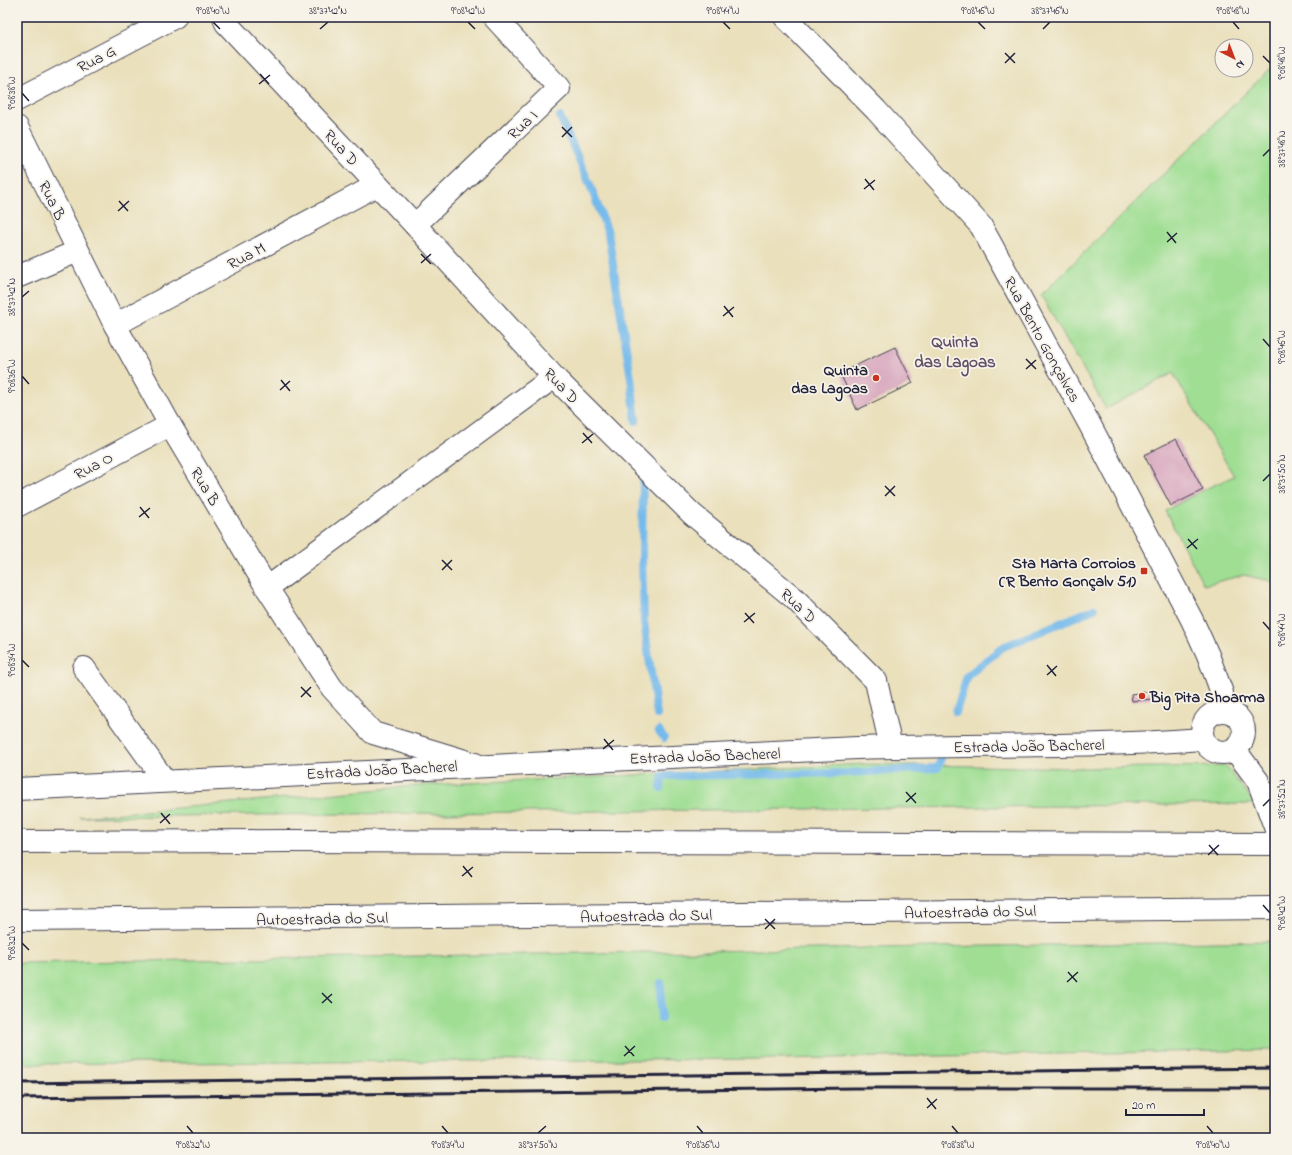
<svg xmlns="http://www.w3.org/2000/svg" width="1292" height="1155" font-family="'Indie Flower',sans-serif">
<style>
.green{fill:#9fde93;stroke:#608067}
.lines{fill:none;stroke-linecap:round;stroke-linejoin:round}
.stream{stroke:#74baeb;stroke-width:8}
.building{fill:#d6a3bc}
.street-casing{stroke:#403e4e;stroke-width:24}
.secondary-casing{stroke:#403e4e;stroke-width:24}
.highway-casing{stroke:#403e4e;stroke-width:24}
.street{stroke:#fff;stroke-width:22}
.secondary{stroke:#fff;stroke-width:22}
.highway{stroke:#fff;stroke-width:22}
.rail{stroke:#22223b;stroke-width:3}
.ticks{fill:none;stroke:#22223b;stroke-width:1.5}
.poi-dot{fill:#c8321e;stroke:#f7f3e8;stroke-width:1.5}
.labels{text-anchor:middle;stroke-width:3.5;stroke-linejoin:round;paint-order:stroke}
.street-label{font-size:16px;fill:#22223b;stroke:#f7f3e8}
.poi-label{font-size:16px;font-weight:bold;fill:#22223b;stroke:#f7f3e8;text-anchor:end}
.neighbourhood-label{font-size:17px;font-weight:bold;fill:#614f68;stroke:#f7f3e8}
.neatline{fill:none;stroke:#22223b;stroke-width:1.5}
.ticks-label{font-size:10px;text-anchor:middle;fill:#22223b}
</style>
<rect width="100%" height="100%" fill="#f7f3e8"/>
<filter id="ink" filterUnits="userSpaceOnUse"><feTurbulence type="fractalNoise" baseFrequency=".025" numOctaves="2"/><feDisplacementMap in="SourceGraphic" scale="8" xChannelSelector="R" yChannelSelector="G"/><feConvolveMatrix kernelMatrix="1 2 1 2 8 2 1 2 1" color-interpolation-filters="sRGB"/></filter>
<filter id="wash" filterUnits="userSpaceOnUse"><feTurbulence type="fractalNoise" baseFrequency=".012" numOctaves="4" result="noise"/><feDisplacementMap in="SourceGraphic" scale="16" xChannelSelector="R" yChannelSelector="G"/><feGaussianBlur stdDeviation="0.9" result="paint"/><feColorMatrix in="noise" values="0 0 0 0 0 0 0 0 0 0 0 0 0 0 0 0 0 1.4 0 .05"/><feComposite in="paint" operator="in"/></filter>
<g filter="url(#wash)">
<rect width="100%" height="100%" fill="#eae0bc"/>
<g class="green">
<polygon points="1275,64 1275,582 1244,575 1204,585 1165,511 1203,490 1234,476 1173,373 1106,409 1041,295"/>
<polygon points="866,764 1082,768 1226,766 1255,804 80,817 425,785"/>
<polygon points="1275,941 1275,1050 775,1059 17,1064 17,963"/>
</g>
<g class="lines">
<g class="stream">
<polyline points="560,117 590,185 608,233 631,378 636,421"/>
<polyline points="643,480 642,559 644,622 657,715"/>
<polyline points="956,712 967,676 1003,647 1094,609"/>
<polyline points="659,731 664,738"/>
<polyline points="661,788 662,776 848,773 938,768 941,758"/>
<polyline points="661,1018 661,983"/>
</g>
</g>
<g id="blocks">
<g class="building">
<polygon points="895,347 913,383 857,410 840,373"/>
<polygon points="1176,439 1203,490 1171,506 1144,455"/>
<polygon points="1152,691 1153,699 1132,701 1131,694"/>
</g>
</g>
</g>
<g filter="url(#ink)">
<use href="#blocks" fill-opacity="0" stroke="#403e4e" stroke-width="1"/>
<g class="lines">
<defs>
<g id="street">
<polyline points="224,17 226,23 415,225 554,377 692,514 794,598 876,681 891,747"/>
<polyline points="17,100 175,17"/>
<polyline points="17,127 115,325 170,425 267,588 332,688 373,733 475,764"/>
<polyline points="415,225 559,88 494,17"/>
<polyline points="17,277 78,251"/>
<polyline points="115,325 377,185"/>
<polyline points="17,506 170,425"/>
<polyline points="267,588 554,377"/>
<polyline points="84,668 165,781"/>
</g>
<g id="secondary">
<polyline points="785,17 876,110 981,226 1090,425 1192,620 1208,655 1222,693 1220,711"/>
<circle cx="1223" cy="732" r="21"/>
<polyline points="1235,750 1258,781 1275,827"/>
<path d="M17 789C297 774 577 760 857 748 972 744 1087 748 1202 739"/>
</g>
<g id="highway">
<polyline points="17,842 287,841 1275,844"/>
<polyline points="17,920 1275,908"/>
</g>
</defs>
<use href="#street" class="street-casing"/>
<use href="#secondary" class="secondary-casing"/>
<use href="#highway" class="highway-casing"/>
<use href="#street" class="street"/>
<use href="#secondary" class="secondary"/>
<use href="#highway" class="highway"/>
<g class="rail">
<polyline points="17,1083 1275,1068"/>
<polyline points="17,1098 854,1088 1275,1088"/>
</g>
</g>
</g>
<path class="ticks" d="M213 22 220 29M468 22 475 29M723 22 730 29M978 22 985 29M1233 22 1239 29M320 29 328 22M1043 29 1050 22M1005 53 1015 63M1263 56 1270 63M1005 63 1015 53M260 74 269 84M259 84 270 75M22 93 29 101M562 127 572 137M562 137 572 127M1263 156 1270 149M865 179 874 190M864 189 875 180M119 201 128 211M118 211 129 201M1167 232 1176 243M1167 242 1177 233M421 254 431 264M421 263 431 254M22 297 29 291M724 306 733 317M723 316 734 307M1263 339 1270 347M1026 359 1036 369M1026 369 1036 360M22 376 29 384M281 380 290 391M280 390 290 381M583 433 592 443M582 443 593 434M1263 481 1270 474M885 486 895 496M885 496 895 486M140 507 149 518M139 517 150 508M1188 539 1197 549M1187 548 1198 539M442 560 452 570M442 570 452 560M745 613 754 623M744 622 755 613M1263 622 1270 630M22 660 29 667M1047 665 1056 676M1047 675 1057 666M301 687 311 697M301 697 311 687M604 739 613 750M603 749 614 740M906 792 916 803M906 802 916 793M1263 806 1270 799M161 813 170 824M160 823 170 814M1209 845 1218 855M1208 855 1219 845M463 866 472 877M462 876 473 867M1263 905 1270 913M765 919 775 929M765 929 775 919M22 943 29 950M1068 972 1077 982M1067 982 1078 972M322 993 332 1003M322 1003 332 994M625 1046 634 1056M624 1056 635 1046M927 1098 936 1109M927 1108 937 1099M187 1126 193 1133M442 1126 448 1133M697 1126 703 1133M952 1126 958 1133M1207 1126 1213 1133M538 1133 546 1126"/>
<g class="poi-dot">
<circle cx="876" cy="378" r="4"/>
<rect x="1140" y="567" width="8" height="8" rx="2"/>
<circle cx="1142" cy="696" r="4"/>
</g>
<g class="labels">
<g class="street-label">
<text transform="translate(96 58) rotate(-28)" y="6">Rua G</text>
<text transform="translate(522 124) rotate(-44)" y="6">Rua I</text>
<text transform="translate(342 147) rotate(47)" y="6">Rua D</text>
<text transform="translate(53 200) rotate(64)" y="6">Rua B</text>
<text transform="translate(246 255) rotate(-28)" y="6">Rua M</text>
<text transform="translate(1043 339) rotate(61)" y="6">Rua Bento Gonçalves</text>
<text transform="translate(562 385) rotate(46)" y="6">Rua D</text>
<text transform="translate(93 465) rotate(-28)" y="6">Rua O</text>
<text transform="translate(206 486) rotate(59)" y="6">Rua B</text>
<text transform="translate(799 605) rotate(43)" y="6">Rua D</text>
<text transform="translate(1029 745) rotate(-1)" y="6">Estrada João Bacherel</text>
<text transform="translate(705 755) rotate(-2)" y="6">Estrada João Bacherel</text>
<text transform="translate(382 769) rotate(-3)" y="6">Estrada João Bacherel</text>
<text transform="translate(970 911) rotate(-1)" y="6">Autoestrada do Sul</text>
<text transform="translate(646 915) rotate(-1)" y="6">Autoestrada do Sul</text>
<text transform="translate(322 918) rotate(-1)" y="6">Autoestrada do Sul</text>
</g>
<g class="poi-label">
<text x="868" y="375">Quinta<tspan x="868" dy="18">das Lagoas</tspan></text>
<text x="1136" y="568">Sta Marta Corroios<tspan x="1136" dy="18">(R Bento Gonçalv 51)</tspan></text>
<text x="1150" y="702" text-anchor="start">Big Pita Shoarma</text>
</g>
<g class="neighbourhood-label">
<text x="955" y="347">Quinta<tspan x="955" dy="20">das Lagoas</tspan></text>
</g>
</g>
<rect width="1292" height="1155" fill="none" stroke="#f7f3e8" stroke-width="44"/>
<g transform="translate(1234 58) rotate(138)"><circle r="19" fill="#f7f3e8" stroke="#a29fa3"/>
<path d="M0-3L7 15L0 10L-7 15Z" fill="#c8321e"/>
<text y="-6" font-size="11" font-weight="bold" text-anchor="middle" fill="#22223b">N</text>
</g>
<path d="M1126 1109v6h78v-6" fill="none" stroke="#22223b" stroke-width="2"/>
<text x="1132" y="1109" font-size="12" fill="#22223b" stroke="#f7f3e8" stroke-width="3" paint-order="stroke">20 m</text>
<rect x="22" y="22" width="1248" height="1111" class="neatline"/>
<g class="ticks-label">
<text x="213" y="14">9°08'40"W</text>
<text x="328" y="14">38°37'42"N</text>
<text x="468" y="14">9°08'42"W</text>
<text x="723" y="14">9°08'44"W</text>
<text x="978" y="14">9°08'46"W</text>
<text x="1050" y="14">38°37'46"N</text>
<text x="1233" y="14">9°08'48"W</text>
<text transform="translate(1281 63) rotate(-90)" y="4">9°08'48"W</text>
<text transform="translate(11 93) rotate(-90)" y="4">9°08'38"W</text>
<text transform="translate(1281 149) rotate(-90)" y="4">38°37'48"N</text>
<text transform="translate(11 297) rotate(-90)" y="4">38°37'42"N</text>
<text transform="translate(1281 347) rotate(-90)" y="4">9°08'46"W</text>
<text transform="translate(11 376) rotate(-90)" y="4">9°08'36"W</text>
<text transform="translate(1281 474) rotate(-90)" y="4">38°37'50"N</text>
<text transform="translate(1281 630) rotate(-90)" y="4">9°08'44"W</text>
<text transform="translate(11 660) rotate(-90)" y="4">9°08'34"W</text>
<text transform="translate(1281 799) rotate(-90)" y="4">38°37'52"N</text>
<text transform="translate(1281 913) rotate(-90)" y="4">9°08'42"W</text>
<text transform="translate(11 943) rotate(-90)" y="4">9°08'32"W</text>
<text x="193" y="1148">9°08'32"W</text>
<text x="448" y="1148">9°08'34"W</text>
<text x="538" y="1148">38°37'50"N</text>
<text x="703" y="1148">9°08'36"W</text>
<text x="958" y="1148">9°08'38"W</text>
<text x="1213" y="1148">9°08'40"W</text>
</g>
</svg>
